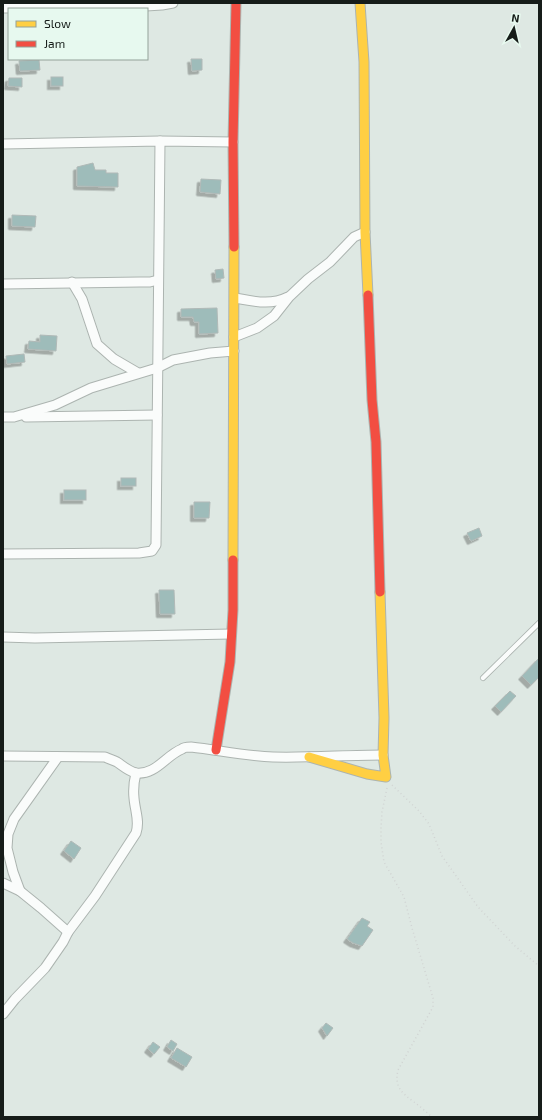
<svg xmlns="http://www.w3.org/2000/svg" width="542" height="1120" font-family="'Exo 2',sans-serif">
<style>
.building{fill:#9ebcba;stroke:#b0b9b7;filter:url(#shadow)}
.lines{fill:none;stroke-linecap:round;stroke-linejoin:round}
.lane-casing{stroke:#acb4b0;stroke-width:6}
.street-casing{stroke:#acb4b0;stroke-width:11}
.slow-casing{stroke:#acb4b0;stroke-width:11}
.jam-casing{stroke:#acb4b0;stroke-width:11}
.path{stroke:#d1d4d3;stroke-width:1.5;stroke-dasharray:1 3;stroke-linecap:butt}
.lane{stroke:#fafcfb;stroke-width:4.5}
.street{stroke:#fafcfb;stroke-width:9}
.slow{stroke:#ffcf43;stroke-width:9}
.jam{stroke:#f24e42;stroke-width:9}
</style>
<defs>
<filter id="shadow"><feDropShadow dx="-3.5" dy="3.5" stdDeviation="0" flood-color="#0004"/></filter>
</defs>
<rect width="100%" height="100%" fill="#dee8e3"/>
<g class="building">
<polygon points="191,59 202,59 202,70 192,71"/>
<polygon points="39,60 40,70 20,71 19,61"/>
<rect x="51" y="77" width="12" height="9"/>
<polygon points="9,78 22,78 22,87 8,86"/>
<polygon points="93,163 95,170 106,170 106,173 118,173 118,187 77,186 77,167"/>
<polygon points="201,179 221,180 220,194 200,192"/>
<polygon points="12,215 36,216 35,227 12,226"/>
<polygon points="223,269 224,278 216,279 215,270"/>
<polygon points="217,308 218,333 199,334 199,322 194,322 193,317 181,317 181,309"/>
<polygon points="40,335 57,336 56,351 28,349 29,341 40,342"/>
<polygon points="24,354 25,362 7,364 6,356"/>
<rect x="121" y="478" width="15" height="8"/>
<rect x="64" y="490" width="22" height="10"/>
<polygon points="194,502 210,502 209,518 194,518"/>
<polygon points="479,528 482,536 471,541 467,533"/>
<polygon points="159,590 174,590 175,614 160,614"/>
<polygon points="539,658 539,677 531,685 522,676"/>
<polygon points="510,691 516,696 501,712 495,706"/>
<polygon points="71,841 81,848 74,859 64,851"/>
<polygon points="362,918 370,922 367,926 373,930 362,946 353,943 347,939"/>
<polygon points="326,1023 333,1028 327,1036 322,1028"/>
<polygon points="171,1040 177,1044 173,1051 167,1047"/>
<polygon points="153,1042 160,1047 154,1054 148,1049"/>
<polygon points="177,1048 192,1057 186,1067 171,1058"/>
</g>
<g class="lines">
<defs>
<polyline id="lane" points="483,678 539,623"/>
<g id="street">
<polyline points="3,8 130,7 162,5 173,3"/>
<polyline points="3,144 160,141 233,142"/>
<polyline points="72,282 82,299 97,344 114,359 138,373"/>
<polyline points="3,284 140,282 150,282 158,280"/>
<path d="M235 298C253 301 270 306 288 297"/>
<polyline points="234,337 257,328 274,316 289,297 308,279 330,262 354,237 365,232"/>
<polyline points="3,417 14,417 55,405 91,388 157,368 173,360 210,353 234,351"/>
<polyline points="26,417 157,415"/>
<polyline points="3,554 139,553 152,551 156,545 160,141"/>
<polyline points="3,637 35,638 231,634"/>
<path d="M3 756 105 757C109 759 113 760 117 762 123 766 128 771 136 773 156 775 165 756 182 749 184 747 188 747 191 747 218 750 245 756 273 757 309 758 346 755 383 755"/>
<polyline points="3,883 20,891 41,908 68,932"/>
<polyline points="20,891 13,872 7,848 8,834 14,819 58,757"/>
<path d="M3 1014 15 999 45 968 63 942 68 932 95 896 136 833C140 821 135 811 134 798 133 789 134 781 136 773"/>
</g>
<g id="slow">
<polyline points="360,3 364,62 365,232 368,295"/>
<polyline points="233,560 234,247"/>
<polyline points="309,757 367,774 386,777 383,755 384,718 380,592"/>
</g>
<g id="jam">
<polyline points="234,247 233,142 236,3"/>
<polyline points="368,295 372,400 376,442 380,592"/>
<polyline points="216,750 230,662 233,610 233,560"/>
</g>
</defs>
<use href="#lane" class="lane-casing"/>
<use href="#street" class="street-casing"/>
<use href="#slow" class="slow-casing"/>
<use href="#jam" class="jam-casing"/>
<g class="path">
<polyline points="392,785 419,811 429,824 442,856 478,907 515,946 539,966"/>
<path d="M387 788 382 812 381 828V842L384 862 404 897 412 928 433 998V1007L398 1070C394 1087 402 1093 414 1102 420 1106 426 1112 432 1117"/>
</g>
<use href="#lane" class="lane"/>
<use href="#street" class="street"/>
<use href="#slow" class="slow"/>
<use href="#jam" class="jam"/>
</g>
<rect width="542" height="1120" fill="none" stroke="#161c19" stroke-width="8"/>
<rect x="8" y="8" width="140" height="52" fill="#e7f9ef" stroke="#93a199"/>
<rect x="16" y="21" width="20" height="6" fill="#ffcf43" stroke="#93a199"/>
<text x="44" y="28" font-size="12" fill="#161c19">Slow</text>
<rect x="16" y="41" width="20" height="6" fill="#f24e42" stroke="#93a199"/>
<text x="44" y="48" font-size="12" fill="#161c19">Jam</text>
<g transform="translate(514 28) rotate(8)" stroke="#e7f9ef" stroke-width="3" paint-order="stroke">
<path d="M0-3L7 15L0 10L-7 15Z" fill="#161c19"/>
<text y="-6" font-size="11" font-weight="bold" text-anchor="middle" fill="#161c19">N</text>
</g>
</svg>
